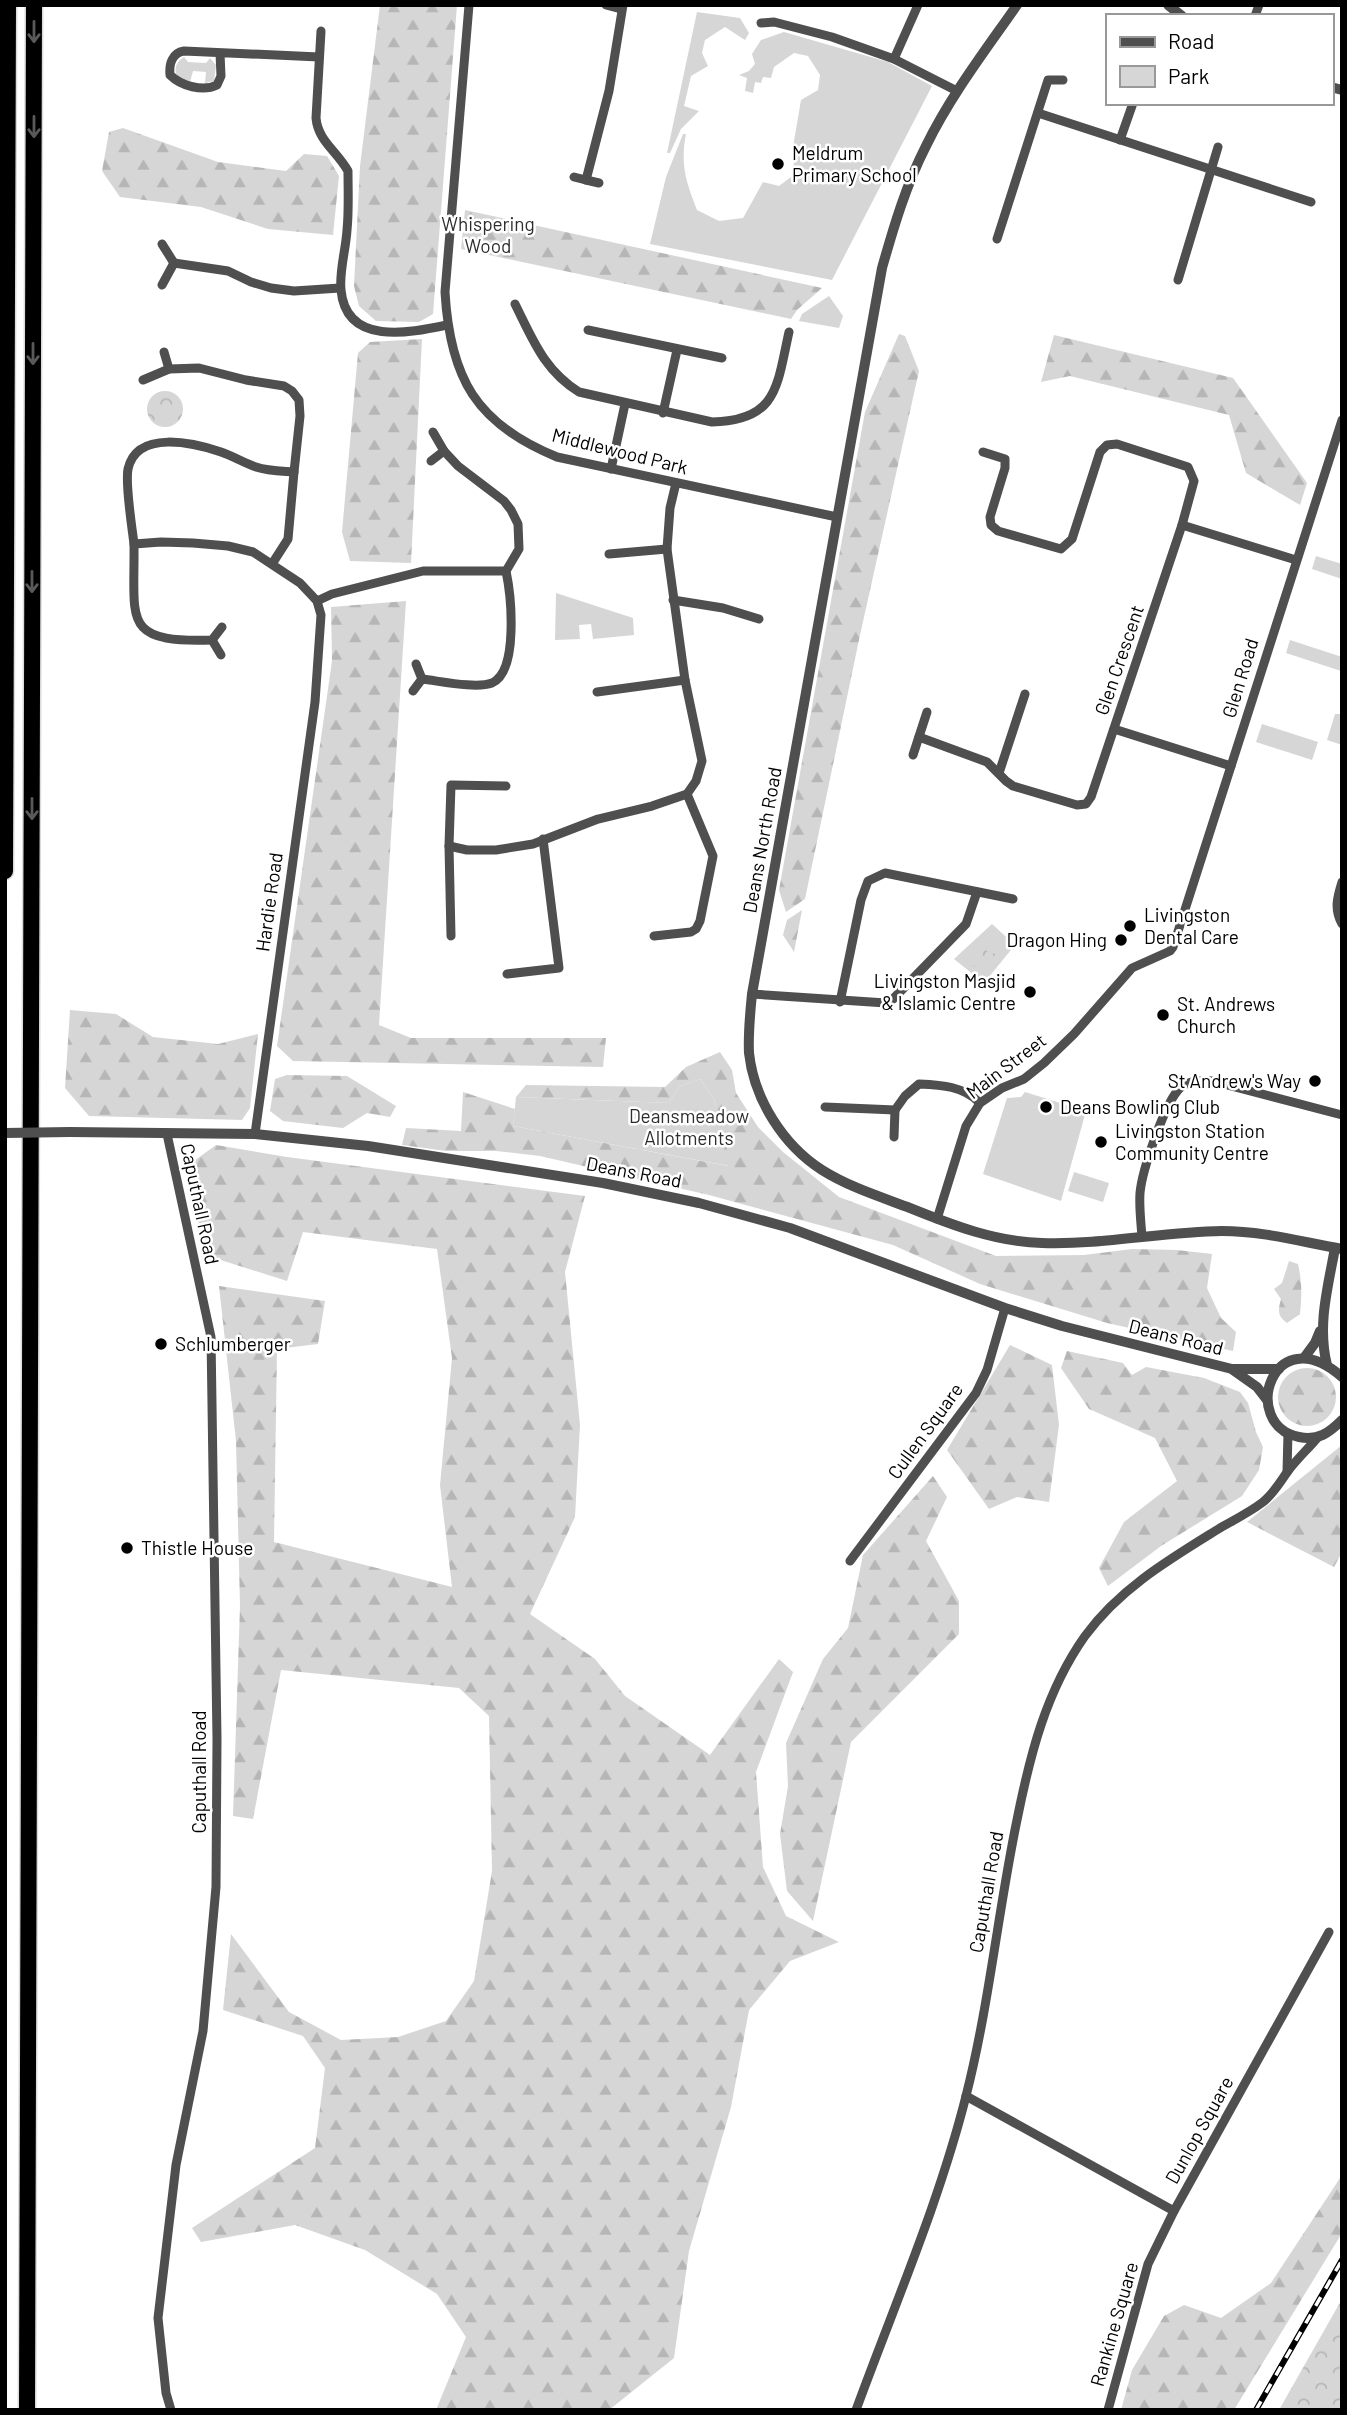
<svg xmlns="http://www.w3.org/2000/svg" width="1347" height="2415" font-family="Barlow,sans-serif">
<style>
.green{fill:#d6d6d6}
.forest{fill:url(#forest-firs)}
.park{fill:url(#park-crowns)}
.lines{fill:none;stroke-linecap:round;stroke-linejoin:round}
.motorway-casing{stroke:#dbdbdb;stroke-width:19}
.minor{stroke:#4f4f4f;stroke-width:9}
.tertiary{stroke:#4f4f4f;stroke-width:10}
.motorway{stroke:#000;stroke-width:16}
.rail-casing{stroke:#000;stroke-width:6}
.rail{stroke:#fff;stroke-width:3.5;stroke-dasharray:10;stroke-linecap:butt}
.tertiary-bridge{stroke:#4f4f4f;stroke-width:10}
.oneway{stroke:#595959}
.poi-dot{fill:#000;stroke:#fff;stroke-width:2.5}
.labels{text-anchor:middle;stroke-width:5;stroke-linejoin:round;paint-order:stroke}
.poi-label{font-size:19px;fill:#000;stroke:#fff;text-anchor:start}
.park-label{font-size:19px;fill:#2d2d2d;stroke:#fff}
.street-label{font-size:19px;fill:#000;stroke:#fff}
</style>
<defs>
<pattern id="forest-firs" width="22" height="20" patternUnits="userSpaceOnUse" patternTransform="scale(1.75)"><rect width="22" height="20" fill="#d6d6d6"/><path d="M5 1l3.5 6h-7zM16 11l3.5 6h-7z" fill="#b6b6b6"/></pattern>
<pattern id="park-crowns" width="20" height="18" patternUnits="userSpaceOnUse" patternTransform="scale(1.75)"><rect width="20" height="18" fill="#d6d6d6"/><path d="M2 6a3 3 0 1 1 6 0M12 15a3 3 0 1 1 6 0" fill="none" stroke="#b6b6b6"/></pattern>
</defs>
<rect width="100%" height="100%" fill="#fff"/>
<g class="green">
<polygon points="697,12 740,18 749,33 745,40 725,27 705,40 702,53 708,66 691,76 684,106 699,111 681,129 670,153 667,153"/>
<path d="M784 32 888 62 932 86 832 280 650 244 666 177 683 134H686C680 164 686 182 697 210L719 221 743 218 763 182 779 186 791 177 796 153 793 147 801 100 818 90 820 75 808 56 794 53 774 67 771 78 763 77 761 83 755 82 753 93 745 91 747 78 739 75 749 71 755 64 752 54 761 40Z"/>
<path d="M184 57 188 62 206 63 210 58 216 65 214 81 205 83 206 72 193 71 190 82 177 77C174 68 176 62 184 57Z"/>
<polygon points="829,296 843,316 839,328 799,321 802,314"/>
<polygon points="1316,556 1342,564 1342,579 1312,569"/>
<polygon points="556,593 633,618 634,635 593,639 591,624 579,625 580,639 555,640"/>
<polygon points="1290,640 1342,657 1341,671 1286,653"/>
<polygon points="1335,714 1342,714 1342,745 1327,740"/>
<polygon points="1262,724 1318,742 1312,760 1256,742"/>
<polygon points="992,924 1015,945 984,983 954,959"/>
<polygon points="700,1079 714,1099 729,1166 513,1126 516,1097 669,1103 680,1086"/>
<polygon points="1025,1092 1086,1111 1061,1201 983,1174 1007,1098 1021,1097"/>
<polygon points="1074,1172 1109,1183 1103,1202 1068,1191"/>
</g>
<g class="forest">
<polygon points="380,5 457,5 433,314 419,322 376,321 359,306 354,286 360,166"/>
<polygon points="123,128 218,162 286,171 304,154 327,156 339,176 333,235 268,229 201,207 120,197 102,171 109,132"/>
<polygon points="465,210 822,288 797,310 791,319 461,249"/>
<polygon points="899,334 905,336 919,371 860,635 805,899 786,912 779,890 865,412"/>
<polygon points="1054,335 1233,378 1307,483 1300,505 1246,473 1229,415 1070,376 1041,382"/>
<polygon points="422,339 411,563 350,561 342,532 358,353 370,342"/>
<polygon points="406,601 379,1025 411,1038 606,1038 603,1067 293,1061 277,1046 332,661 331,607"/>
<polygon points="802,910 794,952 783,935 787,920"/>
<polygon points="70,1010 116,1014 153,1037 218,1044 258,1034 250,1108 242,1120 89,1116 65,1088"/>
<polygon points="720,1052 732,1070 736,1093 758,1127 783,1152 839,1197 996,1256 1084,1255 1132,1249 1177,1250 1212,1254 1207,1288 1221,1318 1236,1332 1233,1351 1107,1323 980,1284 893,1245 709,1195 540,1156 496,1151 446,1151 402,1145 406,1128 461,1131 463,1092 515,1109 513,1126 728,1166 714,1099 700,1079 680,1086 669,1103 516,1097 526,1085 665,1087 686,1067"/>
<polygon points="287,1075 347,1076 396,1106 390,1117 367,1113 343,1128 283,1121 270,1111 275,1079"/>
<polygon points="216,1145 287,1157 585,1196 565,1272 580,1425 575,1517 530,1614 595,1659 625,1696 710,1755 779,1659 793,1672 756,1772 763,1867 786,1916 839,1942 790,1961 749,2010 731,2107 689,2251 674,2358 609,2410 436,2410 466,2337 437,2294 365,2250 295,2225 201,2242 192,2228 315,2148 325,2068 303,2036 223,2010 231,1934 289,2012 341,2040 398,2037 446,2021 474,1981 492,1871 489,1716 459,1688 281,1670 253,1819 233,1816 240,1606 236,1441 219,1286 325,1301 318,1344 277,1349 274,1542 452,1587 440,1485 452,1358 437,1249 303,1232 287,1281 205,1255 187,1166"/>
<path d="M1289 1261 1298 1264C1302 1281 1302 1297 1300 1314L1287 1323C1277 1316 1278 1310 1281 1299L1274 1289 1282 1283Z"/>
<polygon points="1010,1345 1052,1365 1059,1425 1049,1502 1017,1497 989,1509 947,1450"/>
<polygon points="1067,1351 1123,1363 1132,1375 1146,1367 1204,1378 1240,1392 1248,1403 1256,1432 1263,1447 1259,1470 1242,1496 1161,1546 1108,1586 1099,1568 1124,1522 1177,1481 1155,1438 1089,1409 1061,1368"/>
<circle cx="1307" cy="1397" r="29"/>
<polygon points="1342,1445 1342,1552 1334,1567 1247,1522"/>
<polygon points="933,1476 947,1497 926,1541 959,1601 959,1634 851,1742 813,1921 787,1891 780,1834 788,1786 786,1743 823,1659 848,1628 863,1555"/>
<polygon points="1342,2175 1342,2233 1234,2410 1121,2410 1132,2370 1164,2316 1184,2305 1221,2318 1271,2283"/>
</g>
<g class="park">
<circle cx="165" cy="409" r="18"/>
<polygon points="977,946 993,954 996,952 1003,956 1000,963 993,960 986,973 972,965 970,958"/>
<polygon points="1342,2299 1342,2410 1279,2410"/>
</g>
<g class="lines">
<defs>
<g id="motorway">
<polyline points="5,871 8,5"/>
<polyline points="27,2410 34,5"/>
</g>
</defs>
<use href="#motorway" class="motorway-casing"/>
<g class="minor">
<path d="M469 5 445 292C450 378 476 424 557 457L837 517"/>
<polyline points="606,5 621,9"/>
<polyline points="1255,16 1259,5"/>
<polyline points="761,23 774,22 832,37 894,59 957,91"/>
<path d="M321 31 316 118C318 141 337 151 348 171 348 191 349 211 347 230 346 249 339 271 341 290 346 346 409 333 447 325"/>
<path d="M220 53 221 76 217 85C203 92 181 86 170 75 169 64 172 53 184 51L319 57"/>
<polyline points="894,59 918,5"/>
<polyline points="1038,113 1311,202"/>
<polyline points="1120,140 1133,103"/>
<polyline points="574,177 586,180 609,91 623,5"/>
<polyline points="586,180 599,183"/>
<polyline points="997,239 1048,80 1063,80"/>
<polyline points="162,244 174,263"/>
<polyline points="1178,280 1218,147"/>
<polyline points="162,285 174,263 228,271 251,282 271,288 294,291 340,288"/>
<path d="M515 304C533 340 544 370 579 392L712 422C778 421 777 385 789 332"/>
<polyline points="588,330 722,358"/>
<polyline points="164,352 169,369"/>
<polyline points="663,413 677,350"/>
<polyline points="431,461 444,451"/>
<polyline points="611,469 625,404"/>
<polyline points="1182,525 1296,560"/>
<path d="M134 544C132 527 125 484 128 469 137 429 194 443 221 452 233 456 244 463 256 467 268 471 281 471 294 472L300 416 299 400 292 391 284 386 246 380 199 368 169 369 143 380"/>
<polyline points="609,554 667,549"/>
<polyline points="272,564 288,539 294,472"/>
<polyline points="673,600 723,608 759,619"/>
<polyline points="317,601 332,594 423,571 506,571 519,549 518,524 511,510 504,501 458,466 444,451 433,432"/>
<path d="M222 627 212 640C121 643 135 621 134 544L161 542 193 543 228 546 253 552 300 583 317 601 321 615 315 702 255 1134"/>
<polyline points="212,640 221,655"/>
<polyline points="416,664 422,679"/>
<path d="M413 691 422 679C440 681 476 689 492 683 519 671 511 595 506 571"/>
<polyline points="597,692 685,680"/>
<polyline points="1114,729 1231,766"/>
<polyline points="919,737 987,762 1006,781 1013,786 1077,805 1086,804 1091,797 1182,525 1194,481 1188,467 1117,444 1107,445 1100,452 1072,539 1061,549 998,531 991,525 990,517 1005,468 1005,459 983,452"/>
<polyline points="913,755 927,712"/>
<polyline points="999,773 1025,694"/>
<polyline points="449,846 467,850 496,850 533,844 598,819 652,806 687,794 696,781 702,761 685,680 667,549 670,508 676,483"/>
<path d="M1342 882C1337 898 1334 909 1342 924"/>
<polyline points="451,936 449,846 451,785 506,786"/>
<polyline points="654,936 691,932 696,929 700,921 713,856 687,794"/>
<polyline points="507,974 559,968 543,839"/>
<polyline points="752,994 886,1003 893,999 966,924 977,892"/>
<polyline points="840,1002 861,900 868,881 885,873 1013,899"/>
<path d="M825 1107 895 1110 905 1096 919 1084C942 1085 963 1086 980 1103"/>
<polyline points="167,1134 211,1337 217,1739 216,1887 203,2031 176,2165 158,2318 166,2393 171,2410"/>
<polyline points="894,1137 895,1110"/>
<polyline points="937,1219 966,1126 980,1103 1002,1088 1024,1079 1044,1063 1074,1034 1132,968 1170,951 1173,947 1342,420"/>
<path d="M1142 1237C1141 1223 1139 1207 1140 1193 1142 1171 1165 1101 1181 1087 1191 1080 1201 1080 1212 1081L1342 1115"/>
<polyline points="1287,1472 1288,1433"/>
<polyline points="850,1561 976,1393 987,1370 1005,1308"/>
<polyline points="966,2096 1174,2211"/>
<path d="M856 2410C894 2306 939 2203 966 2096 989 2006 998 1911 1017 1820 1030 1755 1046 1691 1085 1636 1120 1588 1170 1559 1220 1528 1234 1520 1250 1512 1263 1502 1274 1493 1280 1482 1288 1471 1297 1459 1308 1449 1318 1437"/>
<polyline points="1108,2410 1148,2264 1174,2211 1329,1932"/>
</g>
<g class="tertiary">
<path d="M1017 5C985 51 951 95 926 146 906 185 894 226 882 268L752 994C750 1014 748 1033 749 1053 754 1099 783 1145 822 1170 849 1187 881 1197 910 1208 952 1225 996 1242 1042 1243 1102 1245 1162 1232 1222 1231 1263 1231 1302 1242 1342 1249"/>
<polyline points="1168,5 1182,16"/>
<polyline points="1331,87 1342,90"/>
<polyline points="70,1132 255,1134 368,1146 603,1183 699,1203 790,1228 1005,1308 1062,1326 1232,1369 1279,1369"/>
<polyline points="1304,1358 1315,1343 1320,1331"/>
<path d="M1327 1365C1317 1325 1328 1287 1335 1248"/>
<polyline points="1233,1370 1257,1387 1267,1400"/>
<path d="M1342 1377C1272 1316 1239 1425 1299 1437 1318 1441 1329 1433 1342 1420"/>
</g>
<use href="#motorway" class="motorway"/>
<defs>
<polyline id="rail" points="1256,2410 1342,2260"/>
</defs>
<use href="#rail" class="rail-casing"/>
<use href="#rail" class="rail"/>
<polyline class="tertiary-bridge" points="5,1133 70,1132"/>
</g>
<defs><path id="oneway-shaft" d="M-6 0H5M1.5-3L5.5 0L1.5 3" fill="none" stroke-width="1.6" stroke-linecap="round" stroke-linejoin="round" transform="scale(1.75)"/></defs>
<g class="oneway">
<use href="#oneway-shaft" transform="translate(34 32) rotate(90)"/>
<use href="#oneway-shaft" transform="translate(34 127) rotate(90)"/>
<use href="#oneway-shaft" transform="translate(33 354) rotate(90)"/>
<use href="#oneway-shaft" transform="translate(32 582) rotate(90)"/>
<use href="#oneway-shaft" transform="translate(32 809) rotate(90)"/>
</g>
<g class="poi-dot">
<circle cx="778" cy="164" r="7"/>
<circle cx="1130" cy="926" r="7"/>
<circle cx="1121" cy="940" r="7"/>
<circle cx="1030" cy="992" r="7"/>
<circle cx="1163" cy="1015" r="7"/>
<circle cx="1315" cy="1081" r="7"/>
<circle cx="1046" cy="1107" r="7"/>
<circle cx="1101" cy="1142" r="7"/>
<circle cx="161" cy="1344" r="7"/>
<circle cx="127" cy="1548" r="7"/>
</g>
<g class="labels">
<g class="poi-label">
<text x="792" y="160">Meldrum<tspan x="792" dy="22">Primary School</tspan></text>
<text x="1144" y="922">Livingston<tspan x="1144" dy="22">Dental Care</tspan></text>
<text x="1107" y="947" text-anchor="end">Dragon Hing</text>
<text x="1016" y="988" text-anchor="end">Livingston Masjid<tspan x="1016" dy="22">&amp; Islamic Centre</tspan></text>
<text x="1177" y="1011">St. Andrews<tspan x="1177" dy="22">Church</tspan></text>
<text x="1301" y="1088" text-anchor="end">St Andrew's Way</text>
<text x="1060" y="1114">Deans Bowling Club</text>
<text x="1115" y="1138">Livingston Station<tspan x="1115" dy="22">Community Centre</tspan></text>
<text x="175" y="1351">Schlumberger</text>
<text x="141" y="1555">Thistle House</text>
</g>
<g class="park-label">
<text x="488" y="231">Whispering<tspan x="488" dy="22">Wood</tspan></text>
<text x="689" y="1123">Deansmeadow<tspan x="689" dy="22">Allotments</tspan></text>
</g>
<g class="street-label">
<text transform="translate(620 451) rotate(14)" y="7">Middlewood Park</text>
<text transform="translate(1119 660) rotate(-71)" y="7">Glen Crescent</text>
<text transform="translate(1240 678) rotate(-73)" y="7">Glen Road</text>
<text transform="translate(762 840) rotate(-80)" y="7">Deans North Road</text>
<text transform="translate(269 902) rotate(-82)" y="7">Hardie Road</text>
<text transform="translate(1006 1066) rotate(-37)" y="7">Main Street</text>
<text transform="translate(634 1172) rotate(11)" y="7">Deans Road</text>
<text transform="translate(200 1204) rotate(78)" y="7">Caputhall Road</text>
<text transform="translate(1176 1337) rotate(14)" y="7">Deans Road</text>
<text transform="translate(925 1431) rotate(-54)" y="7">Cullen Square</text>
<text transform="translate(199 1772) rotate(-90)" y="7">Caputhall Road</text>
<text transform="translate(986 1892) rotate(-80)" y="7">Caputhall Road</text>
<text transform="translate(1199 2130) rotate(-61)" y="7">Dunlop Square</text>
<text transform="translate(1114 2324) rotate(-74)" y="7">Rankine Square</text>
</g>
</g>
<rect width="1347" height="2415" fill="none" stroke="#000000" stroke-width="14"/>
<rect x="1106" y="14" width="228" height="91" fill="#ffffff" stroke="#999999" stroke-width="2"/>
<rect x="1120" y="37" width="35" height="10" fill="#4f4f4f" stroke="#999999" stroke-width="2"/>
<text x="1168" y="49" font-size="21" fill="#000000">Road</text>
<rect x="1120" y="66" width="35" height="21" fill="#d6d6d6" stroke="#999999" stroke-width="2"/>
<text x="1168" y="84" font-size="21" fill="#000000">Park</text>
</svg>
